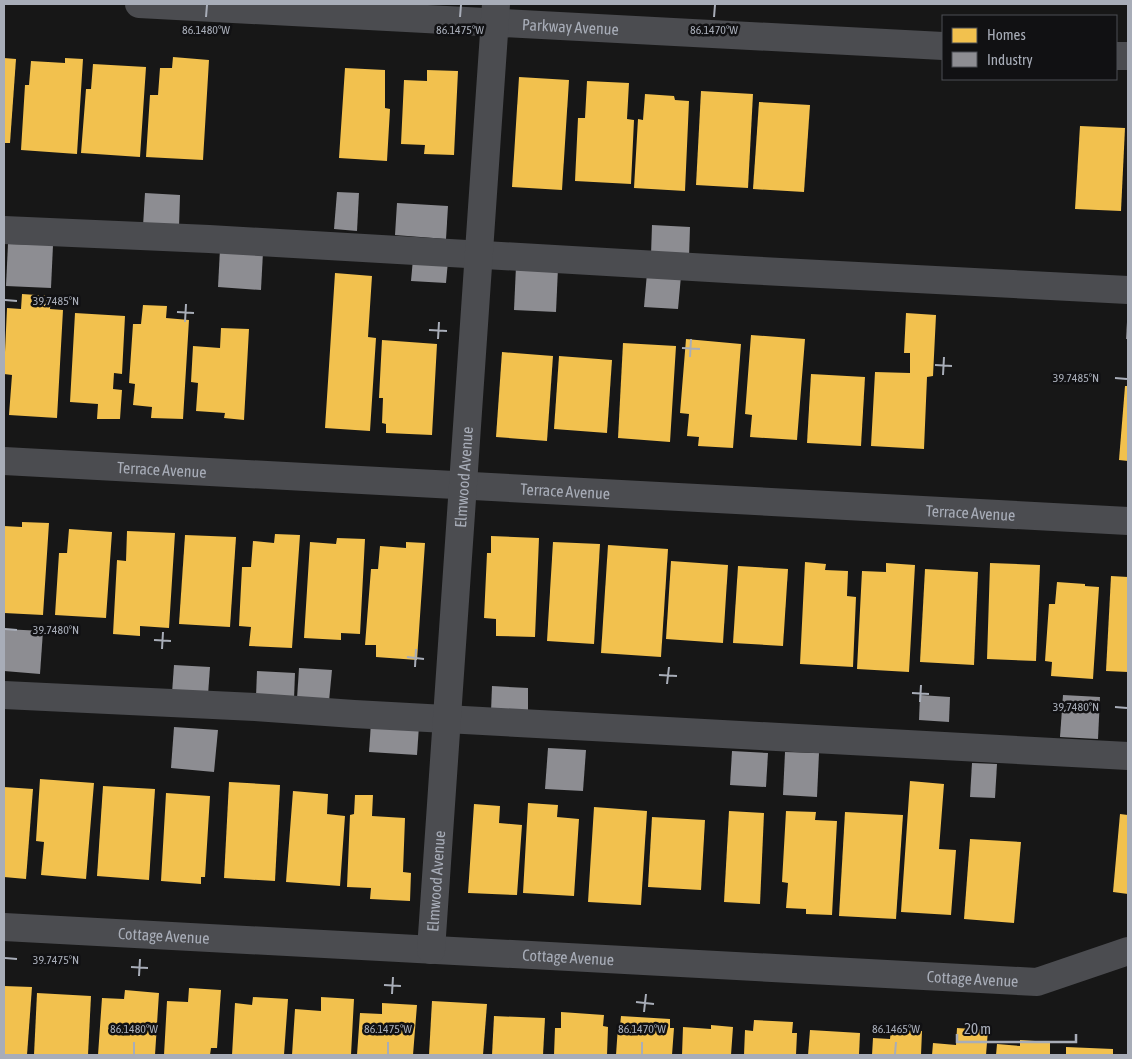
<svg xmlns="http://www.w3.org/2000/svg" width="1132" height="1059" font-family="'Asap Condensed',sans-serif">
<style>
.homes{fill:#f2c14e}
.industry{fill:#8d8d92}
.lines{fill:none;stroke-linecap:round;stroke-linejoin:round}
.minor{stroke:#4b4c50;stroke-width:28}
.ticks{fill:none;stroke:#a8adb8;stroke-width:2}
.labels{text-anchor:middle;stroke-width:5;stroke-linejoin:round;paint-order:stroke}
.street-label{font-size:16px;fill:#a8adb8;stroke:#111113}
.ticks-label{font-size:12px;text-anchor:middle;fill:#a8adb8;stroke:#111113;stroke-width:5;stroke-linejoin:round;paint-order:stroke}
</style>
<rect width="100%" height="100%" fill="#171717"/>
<g class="homes">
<polygon points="173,57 209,60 203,160 146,157 150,95 158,95 160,68 172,68"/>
<polygon points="4,58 16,59 10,143 4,143"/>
<polygon points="65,58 83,59 77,154 21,150 25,85 29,85 31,61 65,63"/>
<polygon points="93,64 146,67 140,157 81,153 86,89 91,89"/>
<polygon points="345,68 385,70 385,108 390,109 387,161 339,158"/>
<polygon points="427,70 458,71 454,155 424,154 425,145 401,144 404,80 427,81"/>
<polygon points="519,77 569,80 562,190 512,187"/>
<polygon points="587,81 629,83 627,119 634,120 631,184 575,181 578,118 585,118"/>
<polygon points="701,91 753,94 748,188 696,185"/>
<polygon points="645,94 674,96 675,100 689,101 685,191 634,188 638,119 643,120"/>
<polygon points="759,102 810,105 804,192 753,189"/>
<polygon points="1080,126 1125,128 1121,211 1075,209"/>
<polygon points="335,273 372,276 368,337 376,338 370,431 325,428"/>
<polygon points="22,294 51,296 50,309 63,310 57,418 9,415 12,375 4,374 7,308 21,309"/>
<polygon points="143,305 167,306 166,318 189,320 183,419 151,418 152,407 133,405 135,384 129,383 133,324 141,324"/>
<polygon points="75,313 125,316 122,374 114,373 113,389 122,390 120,419 97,419 98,404 70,402"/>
<polygon points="906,313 936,315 933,376 927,377 924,449 871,446 875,372 910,373 910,353 904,353"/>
<polygon points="221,328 249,329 244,420 224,418 225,413 196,411 198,383 191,382 193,346 220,348"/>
<polygon points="751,335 805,339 797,440 750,437 752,415 745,414"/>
<polygon points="686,339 741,344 733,448 698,446 699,437 687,436 689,414 680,413"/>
<polygon points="382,340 437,344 432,435 386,433 386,424 382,423 383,398 379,398"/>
<polygon points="623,343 676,346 670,442 618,438"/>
<polygon points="502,352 553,356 547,441 496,437"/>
<polygon points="559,356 612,360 607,433 554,429"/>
<polygon points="811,374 865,377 861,446 807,443"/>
<polygon points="1125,386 1128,386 1128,461 1119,460"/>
<polygon points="22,522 49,523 43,615 4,613 4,526 22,527"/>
<polygon points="69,529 112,532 106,618 55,615 59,553 67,553"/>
<polygon points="127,531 175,533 169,628 140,626 140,636 113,634 117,560 126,561"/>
<polygon points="275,534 300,535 292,648 249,646 251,627 239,626 242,567 251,567 253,541 274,543"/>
<polygon points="185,535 236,537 230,627 179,624"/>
<polygon points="491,536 539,538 535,637 496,636 496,619 484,618 487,553 491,553"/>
<polygon points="337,538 365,539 360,634 341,633 341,640 304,638 310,542 336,544"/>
<polygon points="406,542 425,543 417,660 376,657 376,645 365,645 371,569 378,569 380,546 406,548"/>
<polygon points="553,542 600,544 594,644 547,641"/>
<polygon points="608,545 668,549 661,657 601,653"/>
<polygon points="671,561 728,565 723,643 666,639"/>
<polygon points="805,562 826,564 825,570 848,571 847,596 856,597 853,667 800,664"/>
<polygon points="886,563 915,565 909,672 857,669 862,571 886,572"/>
<polygon points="990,563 1040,565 1036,661 987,659"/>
<polygon points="738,566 788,569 783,646 733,643"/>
<polygon points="925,569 978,572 974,665 920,662"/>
<polygon points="1111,576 1128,577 1128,672 1106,671"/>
<polygon points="1057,582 1085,584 1085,586 1099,587 1093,679 1051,676 1052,662 1045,661 1049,604 1055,604"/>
<polygon points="40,779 94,783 86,879 41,875 44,842 36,841"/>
<polygon points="910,781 944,784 939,849 956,850 951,915 901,912"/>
<polygon points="229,782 280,785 275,881 224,878"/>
<polygon points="103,786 155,789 149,880 97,876"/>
<polygon points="4,787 33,789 26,879 4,877"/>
<polygon points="293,791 328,794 327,814 345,816 340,886 286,882"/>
<polygon points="166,793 210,796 205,877 201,877 201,884 161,881"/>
<polygon points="355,795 373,795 372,816 405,818 403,872 411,873 410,901 370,899 371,888 347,887 350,815 354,814"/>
<polygon points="528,803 558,805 557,817 579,819 574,896 523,893"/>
<polygon points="474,804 500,806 499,823 522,825 517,895 468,893"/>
<polygon points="594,807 647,811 641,905 588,902"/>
<polygon points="729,811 764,813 760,904 724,902"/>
<polygon points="786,811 816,812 815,820 837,821 832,915 806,914 806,909 786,908 788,883 782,882"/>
<polygon points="845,812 903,815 896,919 839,916"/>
<polygon points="1120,814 1128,815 1128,894 1113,892"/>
<polygon points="652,817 705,820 701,890 648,887"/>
<polygon points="970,839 1021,842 1014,923 964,919"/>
<polygon points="4,986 32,987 27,1055 4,1055"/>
<polygon points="189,988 221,990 217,1048 211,1048 210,1055 164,1055 167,1001 188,1002"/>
<polygon points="125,990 159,993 155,1055 98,1055 102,998 124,999"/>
<polygon points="37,993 91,996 88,1055 34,1055"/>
<polygon points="253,997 288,999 284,1055 232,1055 235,1003 252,1005"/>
<polygon points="321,997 354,999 351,1055 292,1055 295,1009 321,1011"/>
<polygon points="432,1001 487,1004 483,1055 429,1055"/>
<polygon points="382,1003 417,1005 413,1055 357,1055 360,1013 382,1014"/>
<polygon points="561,1012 604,1015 603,1026 608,1027 607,1055 554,1055 555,1028 561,1028"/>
<polygon points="494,1016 545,1018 543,1055 492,1055"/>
<polygon points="621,1016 670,1019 670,1028 674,1028 672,1055 616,1055 618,1026 620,1026"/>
<polygon points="754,1020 793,1022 792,1033 797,1033 796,1055 744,1055 745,1030 753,1031"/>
<polygon points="711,1025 733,1027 731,1055 682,1055 683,1027 711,1029"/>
<polygon points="957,1028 988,1030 986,1055 932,1055 933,1043 956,1045"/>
<polygon points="891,1029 922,1031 921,1055 872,1055 873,1038 890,1039"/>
<polygon points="810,1030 860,1033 859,1055 808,1055"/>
<polygon points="1020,1040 1050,1042 1050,1055 996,1055 997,1044 1020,1046"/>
<polygon points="1066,1047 1113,1049 1113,1055 1066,1055"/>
</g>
<g class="industry">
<polygon points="337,192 359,193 357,231 334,229"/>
<polygon points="145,193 180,195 179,227 143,226"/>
<polygon points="397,203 448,206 446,239 395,235"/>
<polygon points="652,225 690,227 689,257 651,255"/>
<polygon points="8,244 53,245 51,288 6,286"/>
<polygon points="220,249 263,252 261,290 218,287"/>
<polygon points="413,259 448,261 446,283 411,281"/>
<polygon points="516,266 558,268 556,312 514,310"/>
<polygon points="647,273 681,276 678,309 644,307"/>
<polygon points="1127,322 1128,322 1128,339 1126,339"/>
<polygon points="4,629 43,631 40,674 4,671"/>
<polygon points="174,665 210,667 208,695 172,693"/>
<polygon points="299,668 332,670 329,701 297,699"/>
<polygon points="257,671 295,673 294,699 256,697"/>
<polygon points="492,686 528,688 528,714 491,712"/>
<polygon points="920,695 950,697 949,722 919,720"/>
<polygon points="1063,695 1100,697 1098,739 1060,737"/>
<polygon points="371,723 419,726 417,755 369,752"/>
<polygon points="174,727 218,730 214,772 171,768"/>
<polygon points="548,748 586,750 583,791 545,789"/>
<polygon points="732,751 768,753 766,787 730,785"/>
<polygon points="785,752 819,753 817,797 783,795"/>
<polygon points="972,763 997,764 995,798 970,797"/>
</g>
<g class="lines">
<g class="minor">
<path id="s1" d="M139 4 943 46"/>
<polyline points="1116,56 1128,56"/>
<polyline points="4,230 209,239 744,270 1128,290"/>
<path id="s2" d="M4 461 1128 521"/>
<polyline points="4,695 255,707 354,714 1128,756"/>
<path id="s3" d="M4 927 1037 982 1128 951"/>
<path id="s4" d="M431 950 496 4"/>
</g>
</g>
<path class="ticks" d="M206 17 207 5M460 17 461 5M714 17 715 5M5 300 17 301M177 312 194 313M185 322 186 304M429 330 447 331M438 339 439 322M682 348 700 349M690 357 691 339M935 365 952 366M943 375 944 357M1115 378 1127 379M5 629 17 630M154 640 171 641M162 649 163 632M407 657 424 659M415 667 416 649M659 675 677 676M667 684 669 667M912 693 929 694M920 702 921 685M1115 707 1127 708M5 958 17 959M131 967 148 968M139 976 140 959M384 985 401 986M392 994 393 977M636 1002 654 1004M644 1012 646 994M134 1054V1042M388 1054V1042M642 1054V1042M895 1054 896 1042"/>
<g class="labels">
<g class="street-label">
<text dy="6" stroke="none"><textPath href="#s1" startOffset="432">Parkway Avenue</textPath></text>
<text dy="6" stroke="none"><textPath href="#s2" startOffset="158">Terrace Avenue</textPath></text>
<text dy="6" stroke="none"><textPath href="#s4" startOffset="474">Elmwood Avenue</textPath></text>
<text dy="6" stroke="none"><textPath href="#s2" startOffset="562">Terrace Avenue</textPath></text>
<text dy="6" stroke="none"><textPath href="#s2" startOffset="968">Terrace Avenue</textPath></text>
<text dy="6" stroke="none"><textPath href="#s4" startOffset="69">Elmwood Avenue</textPath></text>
<text dy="6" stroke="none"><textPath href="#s3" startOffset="160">Cottage Avenue</textPath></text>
<text dy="6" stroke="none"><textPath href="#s3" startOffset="565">Cottage Avenue</textPath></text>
<text dy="6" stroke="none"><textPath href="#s3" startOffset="970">Cottage Avenue</textPath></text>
</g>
</g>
<g class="ticks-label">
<text x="206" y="34">86.1480°W</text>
<text x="460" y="34">86.1475°W</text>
<text x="714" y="34">86.1470°W</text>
<text x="56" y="305">39.7485°N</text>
<text x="1076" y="382">39.7485°N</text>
<text x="56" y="634">39.7480°N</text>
<text x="1076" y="711">39.7480°N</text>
<text x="56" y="964">39.7475°N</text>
<text x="134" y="1033">86.1480°W</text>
<text x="388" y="1033">86.1475°W</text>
<text x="642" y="1033">86.1470°W</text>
<text x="896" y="1033">86.1465°W</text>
</g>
<rect width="1132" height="1059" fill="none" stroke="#a8adb8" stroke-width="10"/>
<rect x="942" y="15" width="175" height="65" fill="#111113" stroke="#4d4f55"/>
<rect x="952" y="28" width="25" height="15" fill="#f2c14e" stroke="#4d4f55"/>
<text x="987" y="40" font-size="15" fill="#a8adb8">Homes</text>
<rect x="952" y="52" width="25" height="15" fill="#8d8d92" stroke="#4d4f55"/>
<text x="987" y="65" font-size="15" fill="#a8adb8">Industry</text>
<path d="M957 1034v8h119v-8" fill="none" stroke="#a8adb8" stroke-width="2.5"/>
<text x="964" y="1034" font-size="15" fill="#a8adb8" stroke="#111113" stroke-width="4" paint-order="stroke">20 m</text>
</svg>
